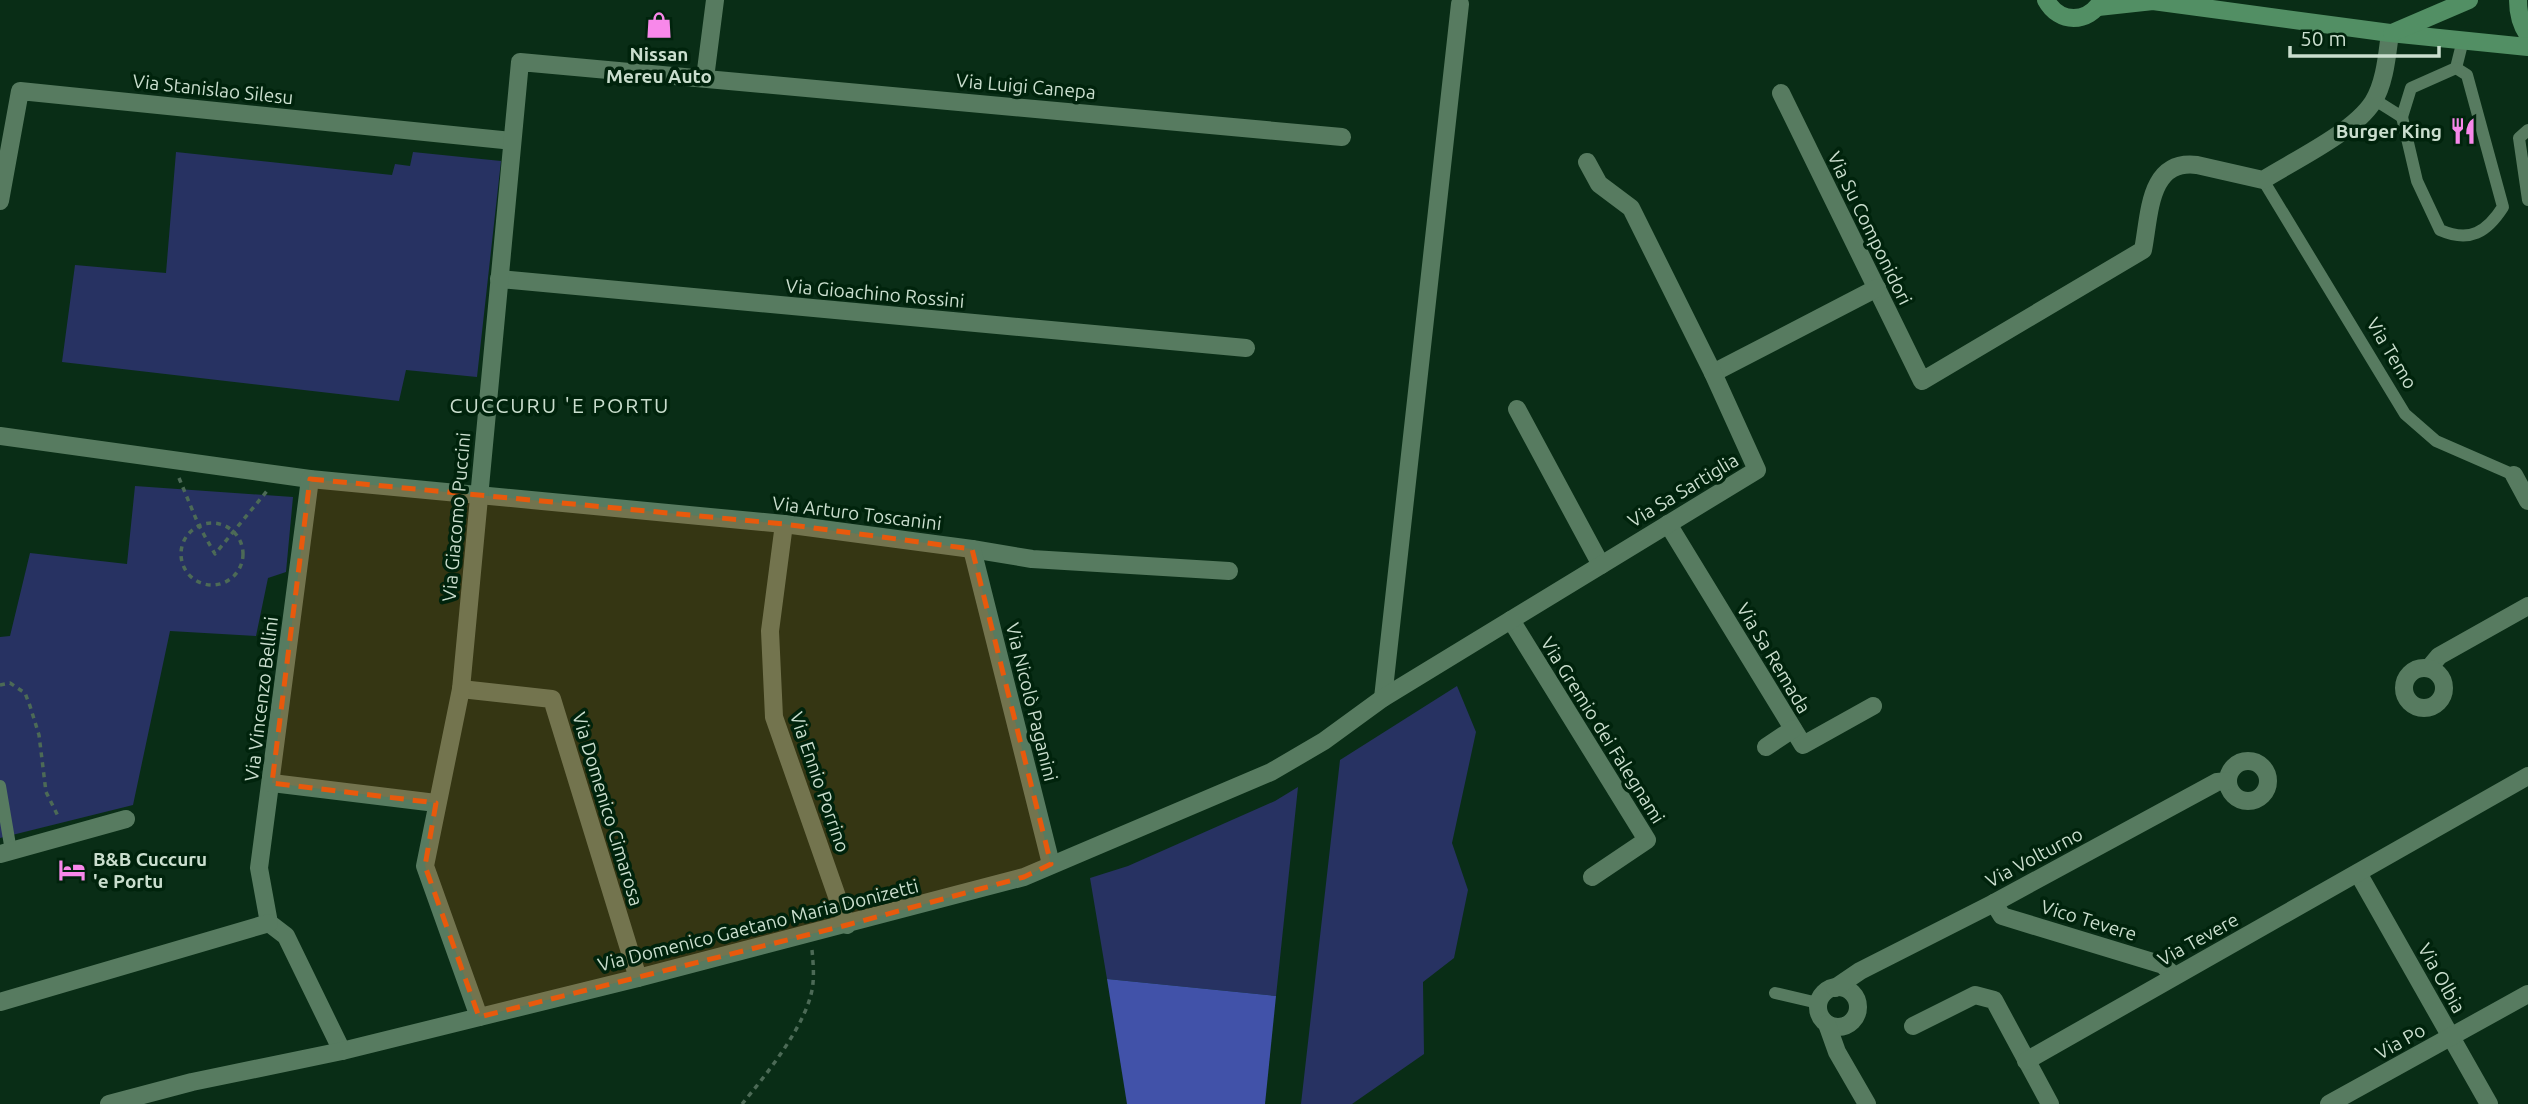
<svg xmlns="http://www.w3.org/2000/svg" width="2528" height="1104" font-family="Ubuntu,sans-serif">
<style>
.green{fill:#273262}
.forest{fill:#4152a9}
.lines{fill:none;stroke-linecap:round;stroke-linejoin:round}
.path{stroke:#4c6a56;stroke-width:3.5;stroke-dasharray:5 5;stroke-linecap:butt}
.service{stroke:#577b60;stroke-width:12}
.minor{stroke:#577b60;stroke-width:18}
.secondary{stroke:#528f64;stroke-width:18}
.marked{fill:#e8590c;fill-opacity:0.2;stroke:#e8590c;stroke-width:5;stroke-dasharray:14 9;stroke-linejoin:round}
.labels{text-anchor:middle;stroke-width:7;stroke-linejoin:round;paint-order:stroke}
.poi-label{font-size:19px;font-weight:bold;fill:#cadece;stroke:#00230c}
.street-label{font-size:19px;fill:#cadece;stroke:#00230c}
.neighbourhood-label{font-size:21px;letter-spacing:2px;fill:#cadece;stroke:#00230c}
</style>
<rect width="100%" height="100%" fill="#092d16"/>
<g class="green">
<polygon points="176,152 392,175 395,164 410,166 413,152 501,161 477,377 406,370 399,401 62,362 75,265 166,273"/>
<polygon points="135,486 293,497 286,572 268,578 256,636 170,631 133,805 0,838 0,637 10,636 30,553 127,564"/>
<polygon points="1457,686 1476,732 1452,843 1468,890 1454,958 1423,982 1424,1054 1352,1104 1301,1104 1340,760"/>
<polygon points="1298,787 1276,996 1107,979 1090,878 1128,866 1275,801"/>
</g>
<polygon class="forest" points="1107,979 1276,996 1265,1104 1127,1104"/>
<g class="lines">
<g class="path">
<polyline points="179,478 199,526 215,554 267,491"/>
<circle cx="212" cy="554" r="31"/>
<polyline points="0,685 10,683 25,693 30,706 39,735 46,792 59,818"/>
<path d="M742 1104C766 1075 810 1021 813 983 814 972 813 961 812 950"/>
</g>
<g class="service">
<polyline points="2375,100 2402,117 2411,88 2456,68 2463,40"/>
<path d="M2402 117 2417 181 2440 230C2470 243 2487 232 2503 207L2467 75 2456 68"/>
<polyline points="2528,130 2519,138 2528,200"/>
<polyline points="2263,180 2405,414 2436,441 2514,475"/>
<polyline points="0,786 11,851"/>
<polyline points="1775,993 1818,1003"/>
</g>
<g class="minor">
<polyline points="705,78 715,0"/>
<path d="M1781 93 1922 381 2143 250C2150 215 2148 159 2197 165L2263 180C2295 160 2354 132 2373 102 2385 83 2387 55 2390 33"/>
<polyline points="0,201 20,91 512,141"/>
<polyline points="499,279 1246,348"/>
<polyline points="1713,373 1877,288"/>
<polyline points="1517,409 1601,565"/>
<polyline points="0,436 310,479 784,524 972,549 1032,559 1229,571"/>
<polyline points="2514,475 2528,501"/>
<polyline points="310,479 259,868 269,923 286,936 342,1051"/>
<polyline points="784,524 770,631 774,717 847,925"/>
<polyline points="1668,524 1803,745 1873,706"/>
<polyline points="972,549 1051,864"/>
<polyline points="1511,620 1647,840 1592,877"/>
<polyline points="2429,668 2439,656 2528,606"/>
<circle cx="2424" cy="688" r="20"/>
<polyline points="461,689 552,699 638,978"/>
<polyline points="1383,698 1460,4"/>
<polyline points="1766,747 1793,729"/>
<circle cx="2248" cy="781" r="20"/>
<polyline points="272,783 436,803"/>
<polyline points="0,854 126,819"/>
<polyline points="2358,873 2489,1104"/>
<polyline points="1994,903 2002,916 2163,965 2174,976"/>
<circle cx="1838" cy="1007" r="20"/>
<polyline points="1835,988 1860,971 1994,903 2217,782 2228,781"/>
<polyline points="0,1002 269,923"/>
<polyline points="479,1017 425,866 461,689 520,62 1342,137"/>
<polyline points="1827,1024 1837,1052 1867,1104"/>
<polyline points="1913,1026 1975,995 1994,1000 2050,1104"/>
<polyline points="2026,1061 2528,776"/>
<polyline points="109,1104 192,1082 342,1051 638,978 1024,877 1271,772 1324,741 1383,698 1757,470 1713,373 1631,208 1599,184 1587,162"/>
<polyline points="2329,1104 2528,994"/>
</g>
<g class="secondary">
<path d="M2046 0C2059 24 2088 24 2102 0"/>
<path d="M2518 0C2518 12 2521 25 2528 35"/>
<polyline points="2098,7 2153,1 2390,33 2528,47"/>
<polyline points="2392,33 2469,0"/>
</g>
</g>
<path class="marked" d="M310 479 784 524 972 549 1051 864 1024 877 847 925 479 1017 425 866 436 803 272 783Z"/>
<defs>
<symbol id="shop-bare" viewBox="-9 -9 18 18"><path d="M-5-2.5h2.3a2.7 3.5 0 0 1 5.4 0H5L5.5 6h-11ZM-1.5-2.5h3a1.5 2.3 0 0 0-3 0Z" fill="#f888ea" stroke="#00230c" stroke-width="2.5" paint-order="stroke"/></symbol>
<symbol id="restaurant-bare" viewBox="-9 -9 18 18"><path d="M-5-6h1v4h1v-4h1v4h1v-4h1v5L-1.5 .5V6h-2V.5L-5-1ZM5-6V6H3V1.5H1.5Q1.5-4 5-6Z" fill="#f888ea" stroke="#00230c" stroke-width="2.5" paint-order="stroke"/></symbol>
<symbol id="hotel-bare" viewBox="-9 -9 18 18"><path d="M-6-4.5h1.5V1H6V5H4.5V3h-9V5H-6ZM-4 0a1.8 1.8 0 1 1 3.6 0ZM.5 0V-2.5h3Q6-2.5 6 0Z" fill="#f888ea" stroke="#00230c" stroke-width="2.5" paint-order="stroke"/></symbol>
</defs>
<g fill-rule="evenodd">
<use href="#shop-bare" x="640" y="6" width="38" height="38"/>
<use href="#restaurant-bare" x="2444" y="112" width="38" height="38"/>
<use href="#hotel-bare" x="53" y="851" width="38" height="38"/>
</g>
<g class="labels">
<g class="poi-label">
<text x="659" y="61">Nissan<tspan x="659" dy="22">Mereu Auto</tspan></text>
<text x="2442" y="138" text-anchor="end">Burger King</text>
<text x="93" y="866" text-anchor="start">B&amp;B Cuccuru<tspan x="93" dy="22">'e Portu</tspan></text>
</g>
<g class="street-label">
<text transform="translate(1026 86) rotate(5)" y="7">Via Luigi Canepa</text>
<text transform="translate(213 89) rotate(6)" y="7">Via Stanislao Silesu</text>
<text transform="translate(1870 228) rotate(64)" y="7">Via Su Componidori</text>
<text transform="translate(875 293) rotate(5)" y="7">Via Gioachino Rossini</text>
<text transform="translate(2392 353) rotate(59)" y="7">Via Temo</text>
<text transform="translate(1683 490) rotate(-31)" y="7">Via Sa Sartiglia</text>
<text transform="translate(857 513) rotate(7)" y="7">Via Arturo Toscanini</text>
<text transform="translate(456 517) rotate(-85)" y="7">Via Giacomo Puccini</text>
<text transform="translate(1774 658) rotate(59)" y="7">Via Sa Remada</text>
<text transform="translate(261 699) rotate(-83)" y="7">Via Vincenzo Bellini</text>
<text transform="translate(1032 702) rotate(76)" y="7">Via Nicolò Paganini</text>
<text transform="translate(1603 730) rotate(58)" y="7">Via Gremio dei Falegnami</text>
<text transform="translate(820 782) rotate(71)" y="7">Via Ennio Porrino</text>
<text transform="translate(608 809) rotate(73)" y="7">Via Domenico Cimarosa</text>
<text transform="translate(2034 857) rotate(-28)" y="7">Via Volturno</text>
<text transform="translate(2089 920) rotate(17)" y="7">Vico Tevere</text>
<text transform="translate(758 925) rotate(-14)" y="7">Via Domenico Gaetano Maria Donizetti</text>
<text transform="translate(2198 939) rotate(-29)" y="7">Via Tevere</text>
<text transform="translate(2442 978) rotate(61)" y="7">Via Olbia</text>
<text transform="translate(2400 1041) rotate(-29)" y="7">Via Po</text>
</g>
<g class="neighbourhood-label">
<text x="560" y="413">CUCCURU 'E PORTU</text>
</g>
</g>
<path d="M2290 46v10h149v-10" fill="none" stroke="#cadece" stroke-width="3.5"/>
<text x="2300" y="46" font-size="21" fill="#cadece" stroke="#00230c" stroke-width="5" paint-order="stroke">50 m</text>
</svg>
